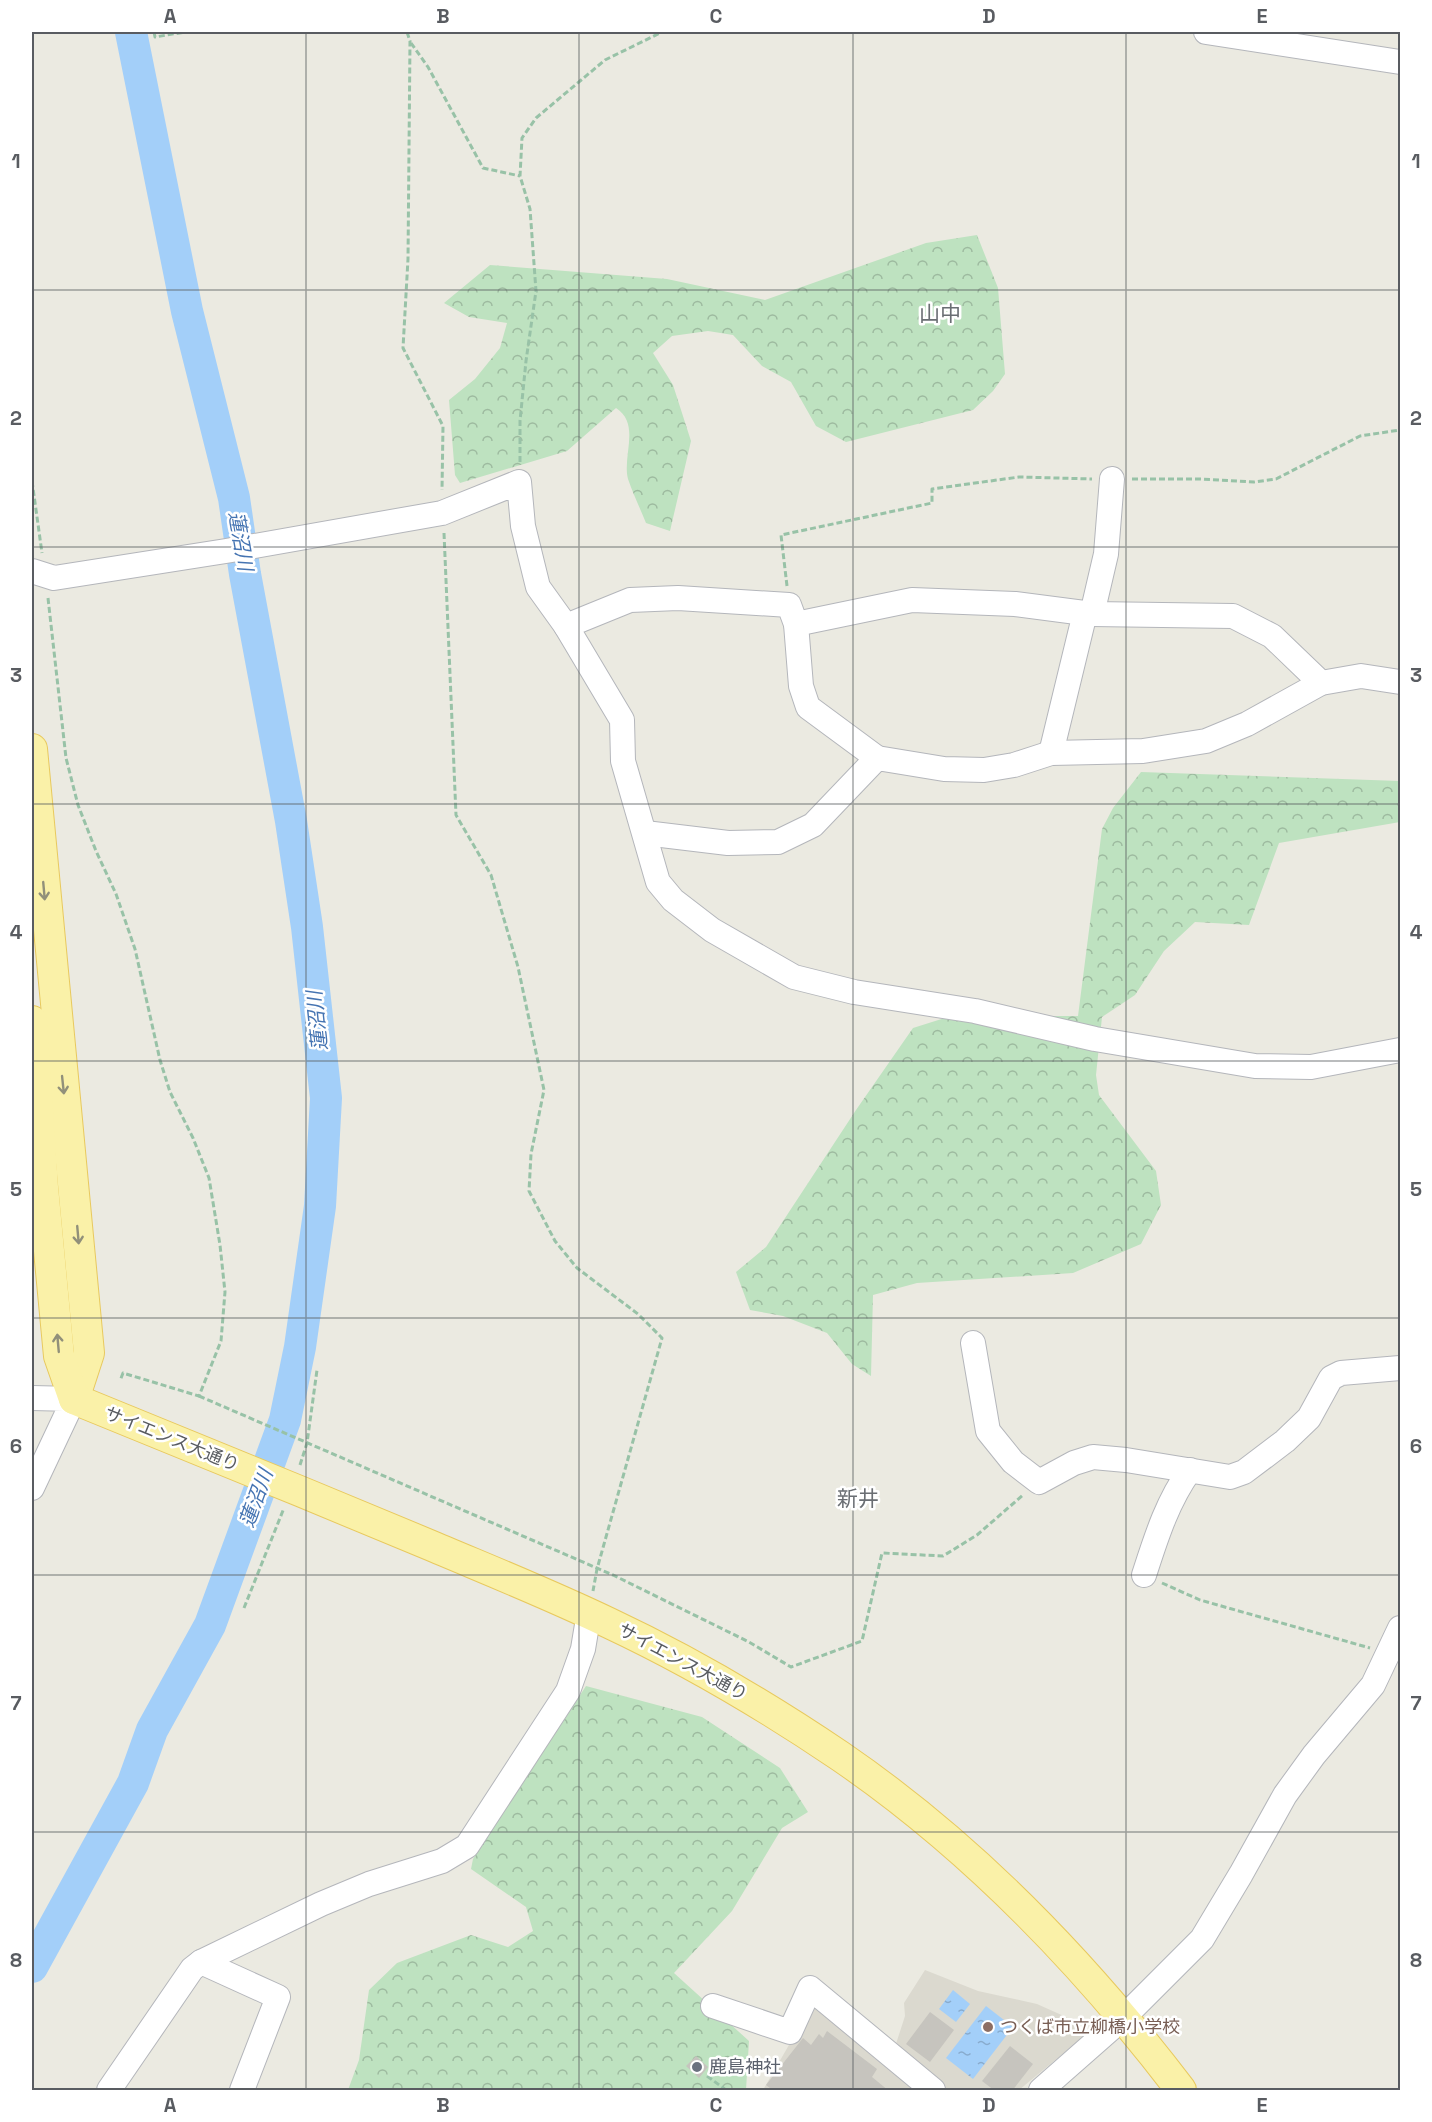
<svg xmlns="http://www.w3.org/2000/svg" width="1432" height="2122" font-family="'Space Grotesk','Noto Sans JP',sans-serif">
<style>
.education{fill:#dbd9cf}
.forest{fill:url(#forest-crowns)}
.water{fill:url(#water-ripples)}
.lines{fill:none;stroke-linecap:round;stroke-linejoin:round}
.river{stroke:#a3cff9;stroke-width:32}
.building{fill:#c6c4be}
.minor-casing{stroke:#b4b6bb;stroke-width:26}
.major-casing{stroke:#e8c95e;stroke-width:32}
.path{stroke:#98c2a7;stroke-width:3;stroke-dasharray:6 3;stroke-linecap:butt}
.minor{stroke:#fff;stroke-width:24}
.major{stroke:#faf1a8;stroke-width:30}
.oneway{stroke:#91907a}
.grid{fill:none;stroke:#595c61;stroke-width:1.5;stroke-opacity:0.55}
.education-dot{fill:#8d6e63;stroke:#fff;stroke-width:2}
.worship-dot{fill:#6b7280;stroke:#fff;stroke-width:2}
.labels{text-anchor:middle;stroke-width:5;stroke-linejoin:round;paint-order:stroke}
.street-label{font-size:18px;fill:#595c61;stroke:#fff}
.education-label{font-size:18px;fill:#785e54;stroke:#fff;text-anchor:start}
.worship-label{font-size:18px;fill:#5b616d;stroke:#fff;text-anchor:start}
.water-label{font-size:20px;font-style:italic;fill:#4574b2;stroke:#fff}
.quarter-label{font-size:21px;fill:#6a6e73;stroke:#fff}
.neatline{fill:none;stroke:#595c61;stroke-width:2}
.grid-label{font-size:20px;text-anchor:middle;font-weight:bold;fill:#595c61}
</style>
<defs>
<pattern id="forest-crowns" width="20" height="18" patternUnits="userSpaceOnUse" patternTransform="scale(1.5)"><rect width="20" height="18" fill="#bee2c0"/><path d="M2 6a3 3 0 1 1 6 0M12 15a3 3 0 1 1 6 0" fill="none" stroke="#9dba9f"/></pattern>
<pattern id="water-ripples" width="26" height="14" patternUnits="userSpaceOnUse" patternTransform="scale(1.5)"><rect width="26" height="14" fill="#a3cff9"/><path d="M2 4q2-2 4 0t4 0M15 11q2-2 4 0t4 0" fill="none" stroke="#88abcd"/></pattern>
</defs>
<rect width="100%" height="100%" fill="#ebeae1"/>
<polygon class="education" points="925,1970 978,1991 1037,2004 1066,2017 1083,2037 1019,2090 763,2090 793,2038 810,1999 894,2050 905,2016 904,2003"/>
<g class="forest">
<path d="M977 235 998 288 1005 374 993 391 973 410 846 442 816 426 791 382 762 366 733 335 708 331 672 336 653 353 673 385 691 441 670 531 646 523C640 508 633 494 628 479 622 456 641 424 616 408L567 451 460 483 455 475 449 400 475 379 500 348 507 323 469 317 444 303 490 265 667 279 765 300 926 243Z"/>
<polygon points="1141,772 1400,781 1400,822 1279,843 1249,925 1195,922 1164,951 1135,995 1102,1017 1096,1075 1099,1095 1156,1171 1161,1205 1141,1244 1073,1273 917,1283 873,1295 871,1376 852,1364 827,1333 783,1316 750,1310 736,1272 766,1247 856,1110 913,1028 951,1016 1078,1016 1102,829 1113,808"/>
<polygon points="586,1686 702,1717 780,1768 808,1812 782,1828 732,1911 674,1973 749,2041 746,2090 348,2090 359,2060 369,1990 397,1963 471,1935 508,1947 533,1931 526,1907 471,1869 473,1859"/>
</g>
<g class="water">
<polygon points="953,1990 970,2004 956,2022 939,2009"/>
<polygon points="986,2006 1013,2027 973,2079 946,2058"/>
</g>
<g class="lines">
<polyline class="river" points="32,1967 133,1783 152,1730 210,1625 285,1420 300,1347 320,1206 326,1098 307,927 291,821 245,574 234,498 187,311 131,32"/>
</g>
<g class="building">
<polygon points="930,2012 954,2030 930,2062 906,2044"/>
<polygon points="827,2031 877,2069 872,2077 889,2091 774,2091 766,2085 803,2038 811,2045 819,2034 823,2038"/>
<polygon points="1010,2046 1033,2064 1012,2091 995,2091 982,2081"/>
<polygon points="696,2056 708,2067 699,2078 686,2066"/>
</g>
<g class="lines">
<defs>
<g id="minor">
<polyline points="1206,32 1400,62"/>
<polyline points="32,571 54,578 226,551 442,513 519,482 523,526 538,587 566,626 622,720 623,761 658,882 673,900 712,930 794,977 854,992 975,1011 1095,1039 1255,1066 1311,1067 1400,1050"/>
<polyline points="1092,614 1106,554 1112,479"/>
<polyline points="796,624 912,600 1015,604 1092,614 1233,616 1272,636 1321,683"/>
<polyline points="566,626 630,600 678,598 789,605 796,624 801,686 808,707 877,758"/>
<polyline points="1051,753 1085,613"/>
<polyline points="645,833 728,843 778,842 813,825 877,758 944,769 984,770 1014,765 1051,753 1143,751 1206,741 1247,724 1321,683 1361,676 1400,682"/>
<polyline points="973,1343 988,1431 1013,1462 1039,1482 1074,1463 1093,1457 1126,1460 1230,1477 1244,1472 1285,1441 1309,1418 1331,1378 1341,1373 1400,1368"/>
<polyline points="32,1398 74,1399 32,1488"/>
<path d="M1144 1575C1156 1538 1167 1502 1190 1470"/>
<polyline points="201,1962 278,1997 242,2090"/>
<polyline points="713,2006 790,2032 810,1988 933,2090"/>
<polyline points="109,2090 192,1969 201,1962 321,1904 369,1884 442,1861 467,1846 568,1691 583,1649 589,1613"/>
<polyline points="1041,2090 1124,2017 1202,1939 1241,1874 1285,1795 1314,1755 1373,1685 1400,1628"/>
</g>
<g id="major">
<polyline points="32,749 89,1353 74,1399"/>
<path d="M32 1021 43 1187 59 1356 74 1399C194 1448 313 1496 432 1546 491 1571 551 1595 609 1623 690 1661 766 1706 840 1756 973 1847 1084 1963 1181 2090"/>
</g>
</defs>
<use href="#minor" class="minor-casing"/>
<use href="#major" class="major-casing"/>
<g class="path">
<polyline points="154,32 155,37 185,32"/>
<polyline points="407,32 410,41 408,259 403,348 443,426 442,490"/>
<polyline points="411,43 428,67 483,168 520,176"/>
<polyline points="520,462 520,421 526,361 536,291 530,209 520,176 522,138 536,118 605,60 662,32"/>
<polyline points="1132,479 1199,479 1254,482 1276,479 1360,436 1400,430"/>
<polyline points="32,481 42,553"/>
<polyline points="444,533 456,815 491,875 518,967 544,1090 531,1154 529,1191 555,1241 577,1268 638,1314 662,1338 597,1569 593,1591"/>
<polyline points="787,586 781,535 932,503 932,489 1019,477 1092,479"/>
<polyline points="48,598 66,758 78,805 96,851 116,894 135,949 160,1060 170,1092 193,1138 209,1178 220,1245 225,1292 221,1341 199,1396 123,1373 120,1381"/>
<polyline points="199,1396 613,1575 749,1642 791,1667 862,1641 882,1553 943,1556 977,1535 1023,1495"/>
<polyline points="300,1465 307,1443 317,1370"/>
<polyline points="1162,1583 1200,1600 1370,1648"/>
<polyline points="244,1608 284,1508"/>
<polyline points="707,2076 726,2090"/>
</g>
<use href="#minor" class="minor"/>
<use href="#major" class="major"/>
</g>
<defs><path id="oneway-shaft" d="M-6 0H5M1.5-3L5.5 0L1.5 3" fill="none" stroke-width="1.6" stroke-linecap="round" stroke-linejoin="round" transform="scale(1.5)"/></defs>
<g class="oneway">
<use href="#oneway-shaft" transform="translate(44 891) rotate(85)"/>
<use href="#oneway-shaft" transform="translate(63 1085) rotate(84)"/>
<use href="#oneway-shaft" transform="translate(78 1235) rotate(85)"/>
<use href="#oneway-shaft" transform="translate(58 1343) rotate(-95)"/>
</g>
<path class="grid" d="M306 32V2090M579 32V2090M853 32V2090M1126 32V2090M32 290H1400M32 547H1400M32 804H1400M32 1061H1400M32 1318H1400M32 1575H1400M32 1832H1400"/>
<circle class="education-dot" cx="988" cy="2027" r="6"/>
<circle class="worship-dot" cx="697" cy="2067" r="6"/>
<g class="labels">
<g class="street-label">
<text transform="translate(172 1439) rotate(22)" y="6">サイエンス大通り</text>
<text transform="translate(683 1662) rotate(28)" y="6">サイエンス大通り</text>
</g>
<g class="education-label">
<text x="1000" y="2033">つくば市立柳橋小学校</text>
</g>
<g class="worship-label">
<text x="709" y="2073">鹿島神社</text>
</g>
<g class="water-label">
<text transform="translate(241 541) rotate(80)" y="7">蓮沼川</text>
<text transform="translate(317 1021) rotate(-96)" y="7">蓮沼川</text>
<text transform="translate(256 1498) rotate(-70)" y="7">蓮沼川</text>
</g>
<g class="quarter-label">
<text x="940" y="321">山中</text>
<text x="858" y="1506">新井</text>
</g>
</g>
<rect width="1432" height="2122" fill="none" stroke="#ffffff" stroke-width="66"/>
<rect x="33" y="33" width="1366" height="2056" class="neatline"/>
<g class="grid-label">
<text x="170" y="23">A</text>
<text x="443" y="23">B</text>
<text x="716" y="23">C</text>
<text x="989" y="23">D</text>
<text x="1262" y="23">E</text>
<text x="16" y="168">1</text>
<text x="1416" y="168">1</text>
<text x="16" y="425">2</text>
<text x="1416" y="425">2</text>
<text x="16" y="682">3</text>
<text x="1416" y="682">3</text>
<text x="16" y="939">4</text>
<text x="1416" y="939">4</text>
<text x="16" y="1196">5</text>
<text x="1416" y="1196">5</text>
<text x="16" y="1453">6</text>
<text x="1416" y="1453">6</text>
<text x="16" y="1710">7</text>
<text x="1416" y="1710">7</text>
<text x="16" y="1967">8</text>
<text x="1416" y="1967">8</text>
<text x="170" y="2112">A</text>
<text x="443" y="2112">B</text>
<text x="716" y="2112">C</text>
<text x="989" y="2112">D</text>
<text x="1262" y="2112">E</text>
</g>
</svg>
